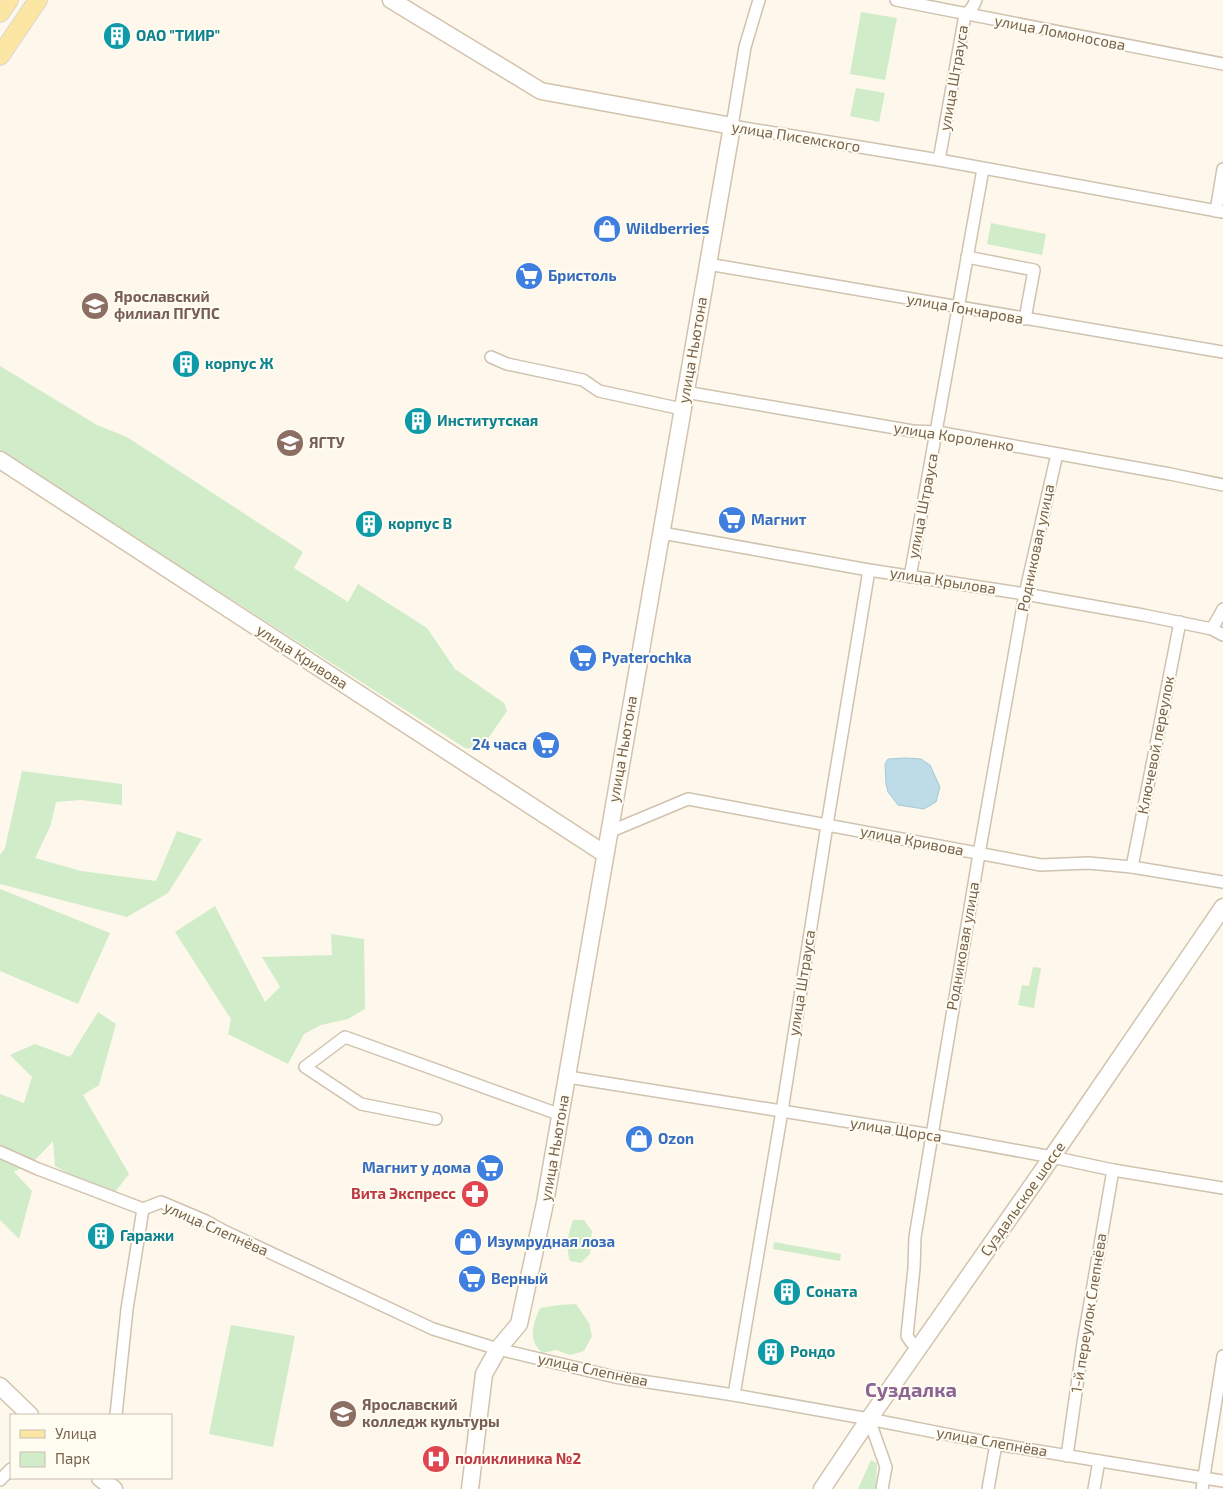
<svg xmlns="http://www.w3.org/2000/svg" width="1223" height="1489" font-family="'Exo 2',sans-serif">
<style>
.green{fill:#d1ecc8}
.water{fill:#bedce8;stroke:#a4cada}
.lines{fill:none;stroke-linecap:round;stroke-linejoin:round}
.street-casing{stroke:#d0c2af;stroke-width:14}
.secondary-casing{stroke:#d3c3ad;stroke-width:19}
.primary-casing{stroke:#dcd6d0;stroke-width:20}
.street{stroke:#fff;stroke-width:11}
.secondary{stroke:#fff;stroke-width:16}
.primary{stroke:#fbe7a3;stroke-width:18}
.labels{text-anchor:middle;stroke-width:4;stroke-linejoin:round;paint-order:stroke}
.street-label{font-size:15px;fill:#79634c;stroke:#fffcf2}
.culture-label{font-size:15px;font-weight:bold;fill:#0d838f;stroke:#fffcf2;text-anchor:start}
.shop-label{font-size:15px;font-weight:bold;fill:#366cbe;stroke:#fffcf2;text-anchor:start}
.education-label{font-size:15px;font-weight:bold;fill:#785e54;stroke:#fffcf2;text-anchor:start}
.health-label{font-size:15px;font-weight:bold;fill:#be3a42;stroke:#fffcf2;text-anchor:end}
.district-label{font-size:20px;font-weight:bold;fill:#8c6595;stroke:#fffcf2}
</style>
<rect width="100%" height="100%" fill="#fdf8eb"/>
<g class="green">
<polygon points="861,12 897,18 885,80 850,74"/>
<polygon points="856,88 885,93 879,122 850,116"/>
<polygon points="991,223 1046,234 1042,255 987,244"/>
<polygon points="0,366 97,425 127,437 303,552 294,568 348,602 358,584 427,628 455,669 504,703 507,711 481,749 465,748 0,452"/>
<polygon points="22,771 122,784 122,805 81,800 56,802 50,827 35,858 81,871 156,881 177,831 202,839 168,893 127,917 0,884 0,855 5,848"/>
<polygon points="0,889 110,933 78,1004 0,971"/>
<polygon points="215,906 265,1002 280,987 262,957 332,955 331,934 364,939 365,1009 348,1019 321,1025 304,1034 288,1064 228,1034 231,1019 175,932"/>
<polygon points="1033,967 1041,968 1034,1008 1018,1005 1022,985 1029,986"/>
<polygon points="98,1012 116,1024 99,1085 83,1095 129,1174 111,1197 55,1166 53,1141 36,1159 14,1172 32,1191 19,1239 0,1220 0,1094 24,1103 32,1077 10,1055 35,1044 70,1057"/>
<path d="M573 1220H584L592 1231 590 1254 581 1263 570 1261C565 1245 568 1235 573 1220Z"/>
<polygon points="774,1242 841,1254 840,1261 773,1249"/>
<path d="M576 1304 589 1323 592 1336 584 1351 570 1355 556 1350 543 1353C527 1341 533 1324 540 1308L559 1305Z"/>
<polygon points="231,1325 295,1336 273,1447 209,1434"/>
<polygon points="871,1460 877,1463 876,1489 858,1489"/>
</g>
<polygon class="water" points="906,758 921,759 930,765 940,787 936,802 924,809 898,805 888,792 886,784 885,764 888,759"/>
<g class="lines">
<defs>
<g id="street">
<polyline points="759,0 745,47 732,126 939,160 1223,212"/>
<polyline points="896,0 1223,64"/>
<polyline points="939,160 965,15 972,8 976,0"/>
<polyline points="1216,211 1223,169"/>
<polyline points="967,257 1034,270 1025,319"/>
<polyline points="708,264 1223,352"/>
<polyline points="491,357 507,364 583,380 599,391 682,409"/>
<polyline points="685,392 913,431 937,432 1170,474 1223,485"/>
<polyline points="662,533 869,570 1025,594 1143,615 1212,629 1223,635"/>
<polyline points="910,577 983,169"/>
<polyline points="1212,629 1223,609"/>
<polyline points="609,832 688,799 1041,865 1088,863 1132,867 1223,882"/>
<polyline points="1132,867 1180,622"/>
<polyline points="568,1077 932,1135 1052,1157 1113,1170 1223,1188"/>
<polyline points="436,1119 361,1104 305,1067 345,1037 561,1115"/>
<polyline points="0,1152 38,1169 143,1209 161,1202 206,1221 224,1231 433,1329 498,1349 615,1377 734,1395 869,1419 996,1444 1223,1481"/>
<polyline points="919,1348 911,1342 907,1336 914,1268 915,1237 979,854 1025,594 1057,454"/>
<polyline points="734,1395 782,1111 827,825 869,570"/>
<polyline points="116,1415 127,1309 143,1209"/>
<polyline points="869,1419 886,1467 882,1489"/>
<polyline points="1067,1456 1083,1343 1113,1170"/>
<polyline points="0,1480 11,1469"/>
<polyline points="988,1489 996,1444"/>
<polyline points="1094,1489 1099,1461"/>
<polyline points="1202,1489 1223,1356"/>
</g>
<g id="secondary">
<polyline points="391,0 541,91 732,126 545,1203 519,1324 498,1349 484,1374 470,1489"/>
<polyline points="0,460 605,854"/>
<polyline points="0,1386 30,1415"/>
<polyline points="100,1478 114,1489"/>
<polyline points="822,1489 869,1419 1052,1157 1223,907"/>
</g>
<g id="primary">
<polyline points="0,13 9,0"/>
<polyline points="0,56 38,0"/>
</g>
</defs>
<use href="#street" class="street-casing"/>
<use href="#secondary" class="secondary-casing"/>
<use href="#primary" class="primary-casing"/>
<use href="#street" class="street"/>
<use href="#secondary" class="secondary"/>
<use href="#primary" class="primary"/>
</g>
<defs>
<symbol id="building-disc" viewBox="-11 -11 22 22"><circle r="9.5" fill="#0f9aa8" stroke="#fffcf2"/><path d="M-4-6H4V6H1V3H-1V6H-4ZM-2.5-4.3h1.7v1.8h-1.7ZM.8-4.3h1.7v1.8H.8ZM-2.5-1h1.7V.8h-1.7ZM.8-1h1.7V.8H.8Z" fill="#fff"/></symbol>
<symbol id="shop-disc" viewBox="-11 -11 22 22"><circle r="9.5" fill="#3f7fe0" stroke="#fffcf2"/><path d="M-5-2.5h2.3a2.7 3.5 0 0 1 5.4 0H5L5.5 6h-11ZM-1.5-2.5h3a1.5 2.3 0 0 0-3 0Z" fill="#fff"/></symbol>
<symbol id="supermarket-disc" viewBox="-11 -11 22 22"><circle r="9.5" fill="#3f7fe0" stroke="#fffcf2"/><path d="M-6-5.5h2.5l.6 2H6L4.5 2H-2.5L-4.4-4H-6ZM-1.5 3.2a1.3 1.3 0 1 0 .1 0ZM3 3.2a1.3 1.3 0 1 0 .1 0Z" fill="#fff"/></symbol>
<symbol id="university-disc" viewBox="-11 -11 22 22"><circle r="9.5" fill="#8d6e63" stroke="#fffcf2"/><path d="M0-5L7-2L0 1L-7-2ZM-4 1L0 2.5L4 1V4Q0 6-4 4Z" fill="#fff"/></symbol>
<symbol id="pharmacy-disc" viewBox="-11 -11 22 22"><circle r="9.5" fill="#e0444e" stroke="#fffcf2"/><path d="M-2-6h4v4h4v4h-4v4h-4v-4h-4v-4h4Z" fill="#fff"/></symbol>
<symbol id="hospital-disc" viewBox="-11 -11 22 22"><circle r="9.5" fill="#e0444e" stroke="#fffcf2"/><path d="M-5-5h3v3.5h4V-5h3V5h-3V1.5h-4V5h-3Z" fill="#fff"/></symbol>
</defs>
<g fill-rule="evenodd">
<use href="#building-disc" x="101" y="20" width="32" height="32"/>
<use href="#shop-disc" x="591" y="213" width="32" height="32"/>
<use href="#supermarket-disc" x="513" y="260" width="32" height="32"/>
<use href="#university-disc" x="79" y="290" width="32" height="32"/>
<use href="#building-disc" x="170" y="348" width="32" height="32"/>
<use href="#building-disc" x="402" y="405" width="32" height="32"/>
<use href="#university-disc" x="274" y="427" width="32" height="32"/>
<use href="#supermarket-disc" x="716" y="504" width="32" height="32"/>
<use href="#building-disc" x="353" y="508" width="32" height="32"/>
<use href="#supermarket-disc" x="567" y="642" width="32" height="32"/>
<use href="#supermarket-disc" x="530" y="729" width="32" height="32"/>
<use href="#shop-disc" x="623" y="1123" width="32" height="32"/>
<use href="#supermarket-disc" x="474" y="1152" width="32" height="32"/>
<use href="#pharmacy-disc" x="459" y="1178" width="32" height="32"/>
<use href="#building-disc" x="85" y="1220" width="32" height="32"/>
<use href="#shop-disc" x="452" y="1226" width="32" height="32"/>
<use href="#supermarket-disc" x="456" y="1263" width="32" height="32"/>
<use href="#building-disc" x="771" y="1276" width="32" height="32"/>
<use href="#building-disc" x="755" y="1336" width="32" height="32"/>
<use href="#university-disc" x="327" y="1398" width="32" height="32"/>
<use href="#hospital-disc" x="420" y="1443" width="32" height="32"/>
</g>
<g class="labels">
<g class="street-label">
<text transform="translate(1060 33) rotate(11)" y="5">улица Ломоносова</text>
<text transform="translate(954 78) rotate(-80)" y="5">улица Штрауса</text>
<text transform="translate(796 137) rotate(9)" y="5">улица Писемского</text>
<text transform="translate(965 309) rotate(10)" y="5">улица Гончарова</text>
<text transform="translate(693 350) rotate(-80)" y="5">улица Ньютона</text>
<text transform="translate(954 437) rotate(9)" y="5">улица Короленко</text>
<text transform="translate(923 506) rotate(-79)" y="5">улица Штрауса</text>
<text transform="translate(1036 548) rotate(-78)" y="5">Родниковая улица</text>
<text transform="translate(943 581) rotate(9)" y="5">улица Крылова</text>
<text transform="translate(302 657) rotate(33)" y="5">улица Кривова</text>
<text transform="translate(1156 745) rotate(-79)" y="5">Ключевой переулок</text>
<text transform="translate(623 749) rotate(-80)" y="5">улица Ньютона</text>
<text transform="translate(912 841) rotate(11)" y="5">улица Кривова</text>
<text transform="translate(963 946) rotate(-80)" y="5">Родниковая улица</text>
<text transform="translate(802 983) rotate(-81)" y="5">улица Штрауса</text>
<text transform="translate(896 1130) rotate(9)" y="5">улица Щорса</text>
<text transform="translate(555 1148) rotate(-80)" y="5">улица Ньютона</text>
<text transform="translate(1023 1199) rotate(-55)" y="5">Суздальское шоссе</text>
<text transform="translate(216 1229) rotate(24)" y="5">улица Слепнёва</text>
<text transform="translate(1089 1313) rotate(-81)" y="5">1-й переулок Слепнёва</text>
<text transform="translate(593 1370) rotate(12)" y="5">улица Слепнёва</text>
<text transform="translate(992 1442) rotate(10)" y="5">улица Слепнёва</text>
</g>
<g class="culture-label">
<text x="136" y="41">ОАО "ТИИР"</text>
<text x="205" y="369">корпус Ж</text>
<text x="437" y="426">Институтская</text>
<text x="388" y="529">корпус В</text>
<text x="120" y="1241">Гаражи</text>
<text x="806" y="1297">Соната</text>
<text x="790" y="1357">Рондо</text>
</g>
<g class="shop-label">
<text x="626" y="234">Wildberries</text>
<text x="548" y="281">Бристоль</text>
<text x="751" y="525">Магнит</text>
<text x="602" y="663">Pyaterochka</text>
<text x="527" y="750" text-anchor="end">24 часа</text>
<text x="658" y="1144">Ozon</text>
<text x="471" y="1173" text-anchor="end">Магнит у дома</text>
<text x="487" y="1247">Изумрудная лоза</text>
<text x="491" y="1284">Верный</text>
</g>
<g class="education-label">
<text x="114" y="302">Ярославский<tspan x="114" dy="17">филиал ПГУПС</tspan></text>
<text x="309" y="448">ЯГТУ</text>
<text x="362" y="1410">Ярославский<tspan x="362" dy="17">колледж культуры</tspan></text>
</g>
<g class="health-label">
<text x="456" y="1199">Вита Экспресс</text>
<text x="455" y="1464" text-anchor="start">поликлиника №2</text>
</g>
<g class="district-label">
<text x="911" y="1397">Суздалка</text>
</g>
</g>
<rect x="10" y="1414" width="162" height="65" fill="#fffcf2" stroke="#c9bfb0"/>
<rect x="20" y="1430" width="25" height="8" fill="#fbe7a3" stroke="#c9bfb0"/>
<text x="55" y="1439" font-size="15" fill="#79634c">Улица</text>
<rect x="20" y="1452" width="25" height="15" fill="#d1ecc8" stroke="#c9bfb0"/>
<text x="55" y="1464" font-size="15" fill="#79634c">Парк</text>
</svg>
